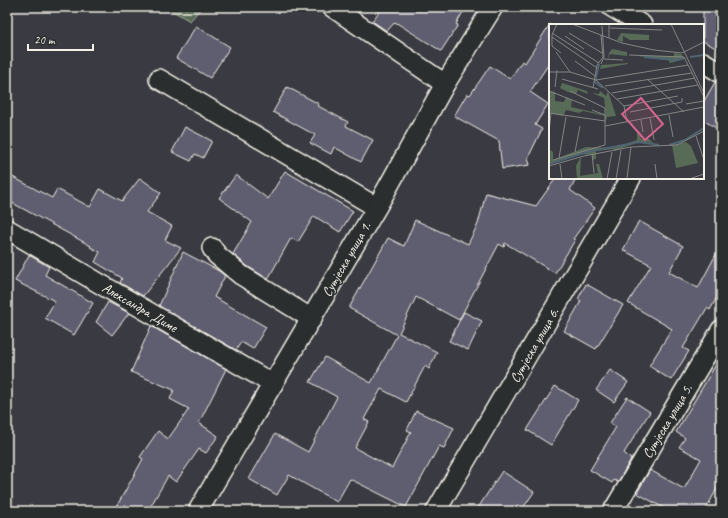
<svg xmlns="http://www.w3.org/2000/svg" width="728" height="518" font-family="Caveat,sans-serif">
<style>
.grass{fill:url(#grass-dots);stroke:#a6ae9f}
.building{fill:#5e5d6f;stroke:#f4f1e8}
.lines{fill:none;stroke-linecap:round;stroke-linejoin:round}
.street-casing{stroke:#f4f1e8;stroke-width:22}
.street{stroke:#2a2d2e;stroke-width:19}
.labels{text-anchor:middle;stroke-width:3;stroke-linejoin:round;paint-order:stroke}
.street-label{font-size:14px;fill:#f4f1e8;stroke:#2a2d2e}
.inset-river{fill:none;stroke:#4f6573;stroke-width:2}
.inset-road{fill:none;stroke:#848484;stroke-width:1}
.view{fill:#d4648c;fill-opacity:0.15;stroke:#d4648c;stroke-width:2}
.inset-edge{fill:none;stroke:#f4f1e8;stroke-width:2}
</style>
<defs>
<pattern id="grass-dots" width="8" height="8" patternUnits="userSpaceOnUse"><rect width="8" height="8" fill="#586b56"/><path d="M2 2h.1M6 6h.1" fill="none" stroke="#71816e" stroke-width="1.8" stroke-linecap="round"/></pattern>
</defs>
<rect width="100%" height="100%" fill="#3a3b42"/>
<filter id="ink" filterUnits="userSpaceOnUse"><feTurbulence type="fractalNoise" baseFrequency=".025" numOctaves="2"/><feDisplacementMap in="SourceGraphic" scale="8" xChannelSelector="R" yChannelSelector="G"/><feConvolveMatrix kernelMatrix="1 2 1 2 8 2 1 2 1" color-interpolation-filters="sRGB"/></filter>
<g filter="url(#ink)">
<polygon class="grass" points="166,7 202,7 190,21"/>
<g class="building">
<polygon points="371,7 466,7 456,24 458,25 441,51 395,22 387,31 372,21 379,12"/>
<polygon points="703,7 721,17 721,51 703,41"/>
<polygon points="550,24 550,62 530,92 548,104 535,125 542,129 528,158 530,165 502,169 499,141 454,116 467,94 470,95 490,66 510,79 522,61 525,63"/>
<polygon points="196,26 230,47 210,78 176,58"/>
<polygon points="715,82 721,84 721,131 703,120 703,103"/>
<polygon points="287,87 319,104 318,106 348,122 346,126 373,140 361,162 334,147 331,154 310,143 315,135 273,112"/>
<polygon points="185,127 212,141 203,158 195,154 191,161 172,152"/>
<polygon points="285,171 353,211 340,232 314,216 298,242 291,238 268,279 247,266 233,254 252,222 219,198 236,175 268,199"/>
<polygon points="7,174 52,198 57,189 90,207 100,189 122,201 140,178 161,193 147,212 172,226 165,240 181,248 143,296 120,283 122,278 95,262 100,252 90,247 91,246 7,200"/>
<polygon points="556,178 576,178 570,190 595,208 573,239 575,240 555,273 505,243 504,247 499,244 459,320 416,297 399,333 437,352 429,369 425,366 406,402 381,389 364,419 369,422 355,448 392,468 411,432 407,430 416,411 454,428 444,448 439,446 406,507 350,479 337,502 289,475 277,495 249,479 275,434 308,452 337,397 310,382 325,357 371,383 397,335 349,308 388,238 404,246 415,220 468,244 478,224 486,193 536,206"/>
<polygon points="639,221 683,246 669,272 698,288 721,245 721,290 710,310 707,308 683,348 689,351 671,380 649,366 672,329 628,303 651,265 623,250"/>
<polygon points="183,252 219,271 225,276 214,297 266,327 253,349 241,342 236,350 159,306"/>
<polygon points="29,255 49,267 45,275 93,303 74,335 45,318 55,301 15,281"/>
<polygon points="586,284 623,305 596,349 564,331 581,301 578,299"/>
<polygon points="108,302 129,313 112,335 96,322"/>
<polygon points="464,312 482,321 468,350 449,341"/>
<polygon points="151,326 226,369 199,423 218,436 206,453 199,449 176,482 168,476 148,511 114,511 143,459 140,457 158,431 168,439 189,409 170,399 174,390 131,372"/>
<polygon points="721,356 721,481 705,511 669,511 637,493 650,470 684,489 701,459 679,447 685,438 676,432"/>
<polygon points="610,370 628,382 614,402 596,390"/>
<polygon points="555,386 578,400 551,445 527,430"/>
<polygon points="627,397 650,412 624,453 631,459 618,482 614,480 612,483 590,470 616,427 610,423"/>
<polygon points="502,471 534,492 521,511 476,511"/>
</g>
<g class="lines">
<defs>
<g id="street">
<polyline points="332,7 445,84"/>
<polyline points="612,7 642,25"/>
<polyline points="703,62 721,73"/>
<polyline points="159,79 376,207"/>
<polyline points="7,229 114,292 273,384"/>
<polyline points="212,248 217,255 241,275 312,319"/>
<polyline points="198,511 378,205 445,84 493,7"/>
<polyline points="436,511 631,178"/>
<polyline points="613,511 721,330"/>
</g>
</defs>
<use href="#street" class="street-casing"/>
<use href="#street" class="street"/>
</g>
</g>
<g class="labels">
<g class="street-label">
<text transform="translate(346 259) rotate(-60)" y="5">Сутјеска улица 1.</text>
<text transform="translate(140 307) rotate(30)" y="5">Александра Диме</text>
<text transform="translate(534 345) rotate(-60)" y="5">Сутјеска улица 6.</text>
<text transform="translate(667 421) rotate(-59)" y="5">Сутјеска улица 5.</text>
</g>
</g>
<g transform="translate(549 24)">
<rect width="155" height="155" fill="#3a3b42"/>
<path d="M72 9 100 11V16H81L74 12V18L68 16ZM63 25 78 28V32L61 30 59 35 60 29ZM125 29 132 30 136 35 121 39 119 36 89 32H125ZM79 39V40L51 45 52 41ZM13 59 38 67 39 70 29 66 27 70 19 68 11 64ZM0 67 6 68V77L15 78 17 73 23 76 22 83 57 91 55 74 43 69 50 70 51 67 57 72 59 67 67 92 58 93 56 100V92L34 87 30 89 17 86 14 92 0 89ZM88 108H91L92 115H100L104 119 90 118 65 127 64 125 47 127V135L43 136V131L32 130 0 140 1 126 4 128V136L37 123 65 124 88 116ZM137 118 142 122 149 139 127 144 123 121ZM32 132 31 152 49 149 47 140H50L54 155H28L27 142Z" fill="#586b56"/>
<path class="inset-river" d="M95 33 126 36 135 34M141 33 155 31M50 40 46 58 54 64M120 121 136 116 155 104M0 140 38 128 90 118 110 121"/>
<path class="inset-road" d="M8 0 3 11V22L12 29M23 0 73 19 105 26 133 29 155 18M122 0 155 69M61 4 113 6M3 9 50 39M20 9 53 29M16 12 35 25M3 13 48 44M60 14V0M7 28 21 48M80 31 135 33 155 73M55 35 74 36M26 37 46 52M52 40 55 33 53 2M0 48H21L47 56 75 82 78 98M13 55 49 65M98 55 135 88M47 56 139 41M56 62 143 49M6 63 8 46M44 64 48 41 54 33 52 11M0 67 36 81M63 69 146 54M68 75 149 61M137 80 155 77M75 82 129 72M43 86 56 91M81 88 133 78V74M0 89 56 97M120 91 124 113M101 94 105 116M92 96 94 108M56 102 155 83M0 109 2 89M147 112 155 136M26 128 31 102M43 130 45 149M10 134 17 93M4 136 56 121V84L21 67M11 140 13 155M106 140 108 155M0 142 35 132 82 123 128 121 155 107M78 154 82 123M58 155 63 128M67 155 72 126M140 155 155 150"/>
<path class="view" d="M92 74 114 100 96 116 73 90Z"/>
<rect width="155" height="155" class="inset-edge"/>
</g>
<rect width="728" height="518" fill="none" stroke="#2a2d2e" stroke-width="24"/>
<rect x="12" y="12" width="704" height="494" fill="none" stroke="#f4f1e8" stroke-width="1.5" filter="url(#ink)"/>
<path d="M28 44v6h65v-6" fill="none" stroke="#f4f1e8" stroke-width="2"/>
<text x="34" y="44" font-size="12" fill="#f4f1e8" stroke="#2a2d2e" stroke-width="3" paint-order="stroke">20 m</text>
</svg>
